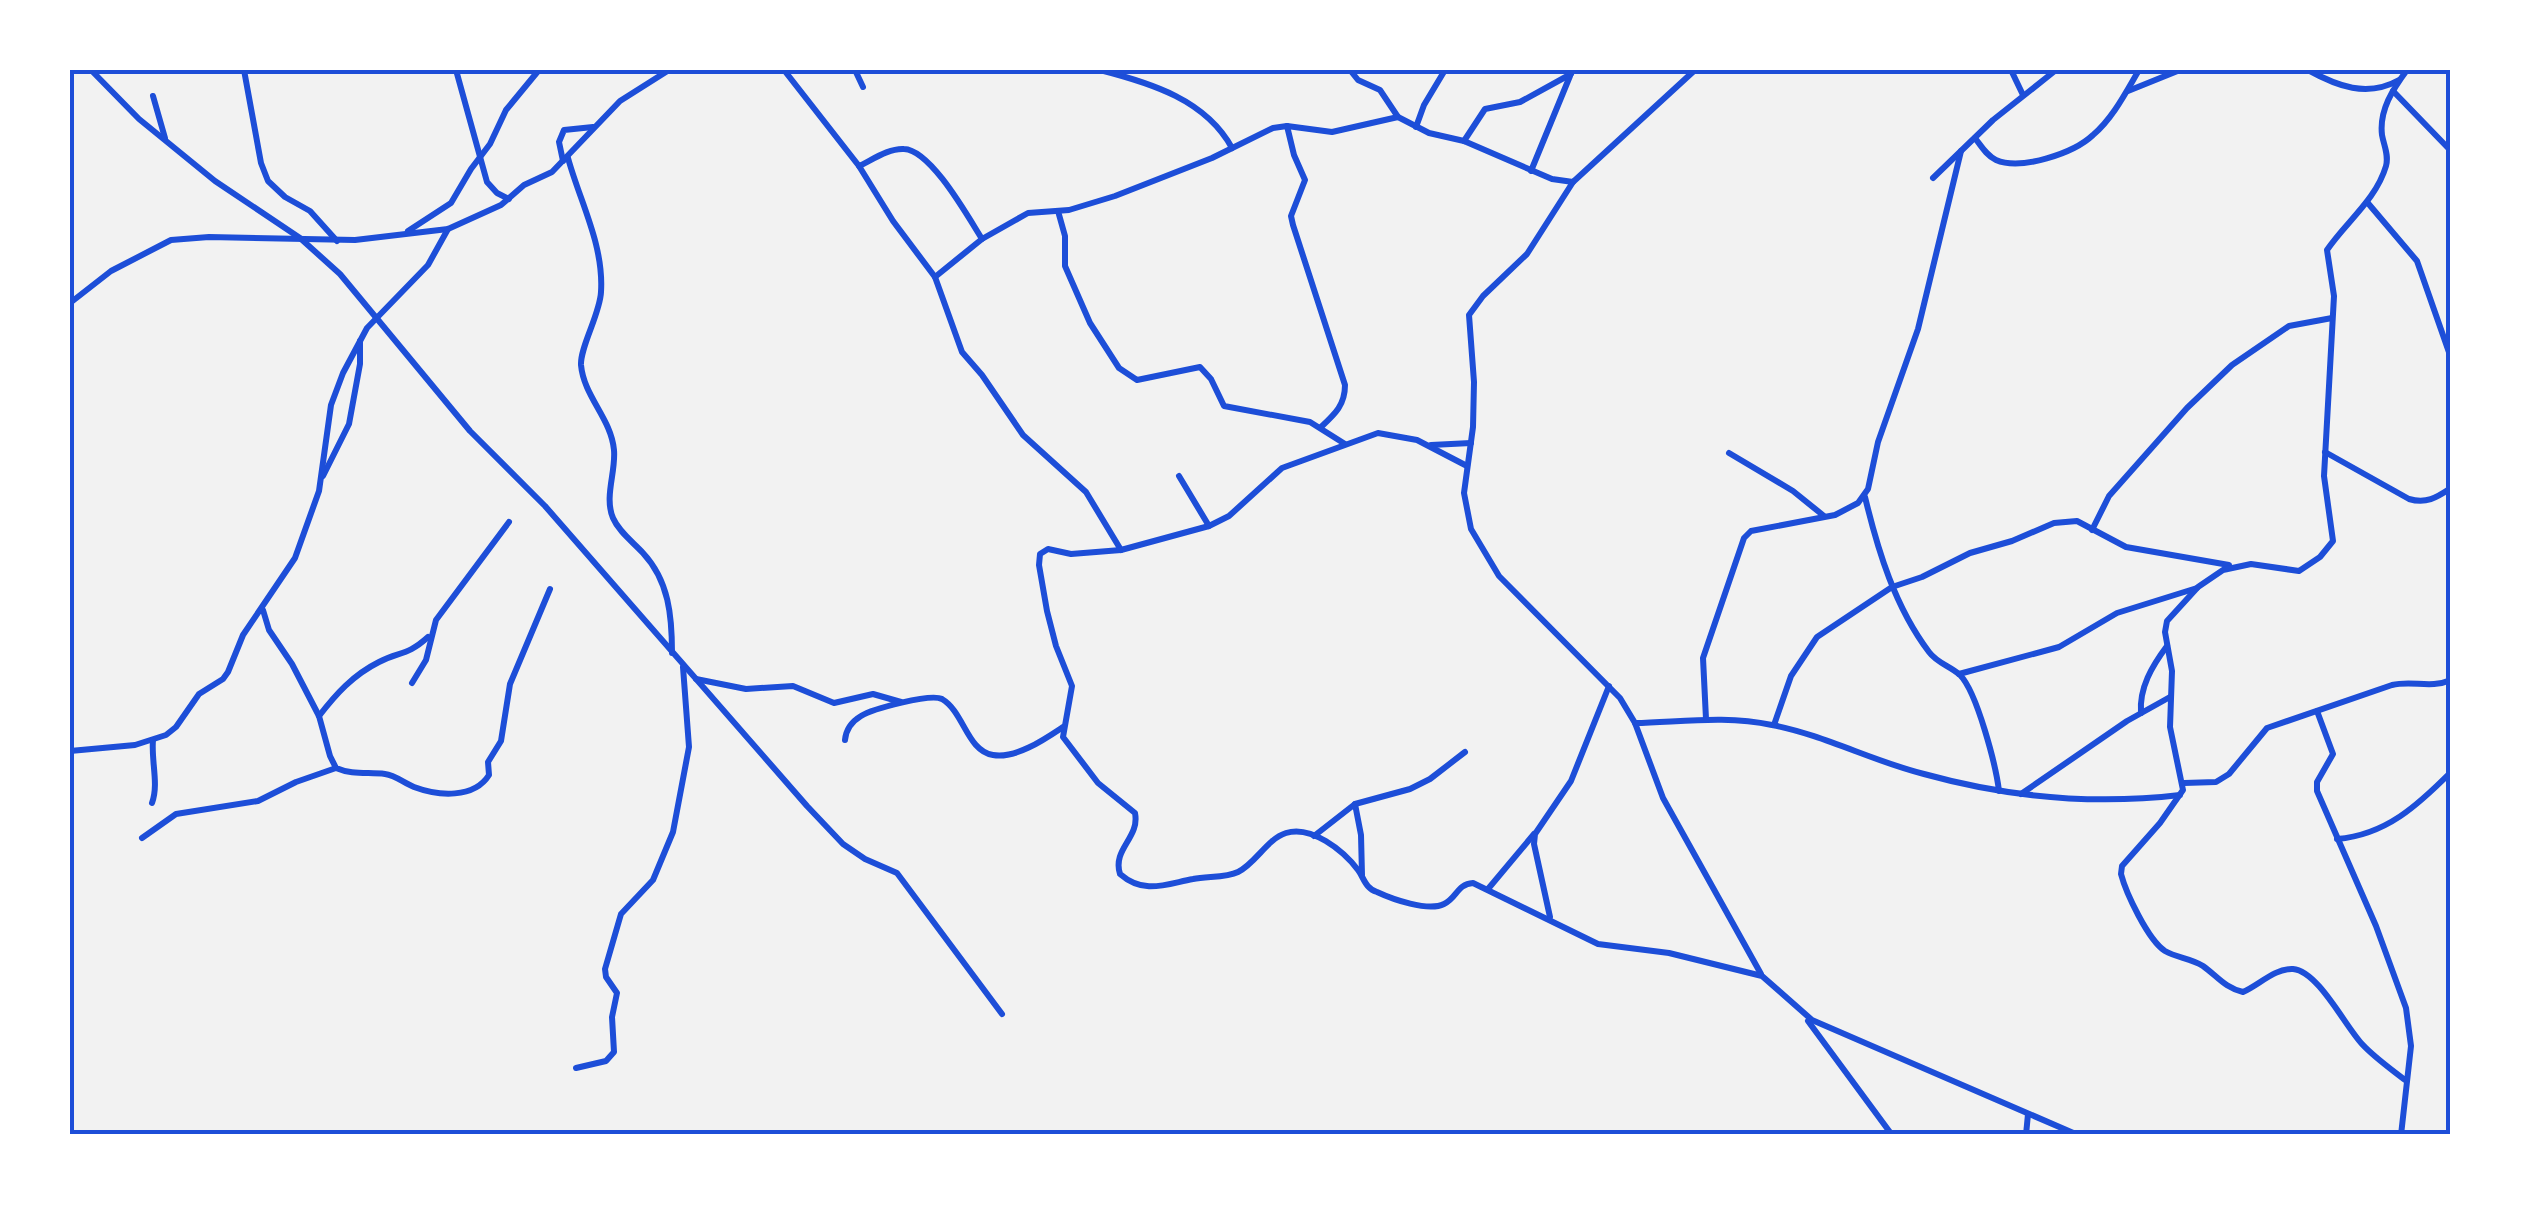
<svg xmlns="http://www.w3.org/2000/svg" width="2521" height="1205" font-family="'Fira Sans',sans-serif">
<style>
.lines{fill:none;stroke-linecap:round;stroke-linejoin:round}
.minor{stroke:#1d4ed8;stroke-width:6}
.neatline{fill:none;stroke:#1d4ed8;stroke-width:4}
</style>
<rect width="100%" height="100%" fill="#f2f2f2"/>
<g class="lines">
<g class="minor">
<polyline points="91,70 139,119 215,181 300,238 340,274 470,431 545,506 807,806 843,844 865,859 897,873 1002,1014"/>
<polyline points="244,70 261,163 268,181 285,197 310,211 337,241"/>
<polyline points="456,70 487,182 497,193 509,199"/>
<polyline points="784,70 859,166 893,221 935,277 962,352 982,375 1023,435 1086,492 1121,550"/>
<polyline points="855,70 863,87"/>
<path d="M1100 70C1151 83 1206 100 1232 148"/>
<polyline points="1350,70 1358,80 1380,90 1398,117"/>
<polyline points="2011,70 2023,95"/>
<path d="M2308 70C2337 86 2367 98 2399 80"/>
<polyline points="2128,91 2180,70"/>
<polyline points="2393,91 2451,151"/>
<polyline points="153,96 165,138"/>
<path d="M1287 126 1294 155 1305 180 1291 216 1293 225 1345 385C1345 405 1335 414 1321 427"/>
<polyline points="1416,127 1424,105 1445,70"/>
<path d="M1975 138C1981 146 1987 156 1996 160 2021 171 2074 153 2093 135 2113 118 2126 92 2139 70"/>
<polyline points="1464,141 1485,109 1520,102 1571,74"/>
<path d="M568 158C580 202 604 245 601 292 600 314 580 347 581 365 584 397 611 418 614 450 616 472 604 497 613 518 619 532 633 542 643 553 669 581 672 616 672 653"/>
<polyline points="563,161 559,142 564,130 593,127"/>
<path d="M859 166C872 160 889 148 904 149 931 150 968 217 982 239"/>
<polyline points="1531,171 1570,76"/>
<polyline points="1933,178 1993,120 2056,70"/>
<polyline points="1573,182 1527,254 1483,296 1469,315 1474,382 1473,427 1464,493 1471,529 1499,576 1620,698 1635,723 1663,798 1761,974"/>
<polyline points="2367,202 2417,261 2451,358"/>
<polyline points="1058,211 1065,236 1065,266 1090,323 1119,368 1137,380 1200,367 1211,379 1224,406 1310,422 1345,444"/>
<polyline points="408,231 451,203 471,169 490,144 506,110 539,70"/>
<polyline points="935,277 982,239 1028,213 1069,210 1115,196 1212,158 1273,128 1287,126 1332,132 1398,117 1429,133 1464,141 1552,179 1573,182 1695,70"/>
<polyline points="70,303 111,271 171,240 209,237 355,240 448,229 501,205 524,185 552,172 620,101 669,70"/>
<polyline points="1431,445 1471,443"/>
<path d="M2325 452 2409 499C2426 504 2436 498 2451 488"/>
<polyline points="1729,453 1793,491 1824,516"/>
<path d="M1467 466 1417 440 1378 433 1282 468 1229 516 1209 526 1121 550 1071 554 1048 549 1040 554 1039 565 1047 611 1056 646 1072 686 1063 737 1098 783 1135 813C1140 838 1112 849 1120 874 1144 895 1166 884 1193 879 1207 876 1226 878 1238 872 1256 863 1267 839 1286 833 1311 825 1343 850 1358 870 1364 878 1365 888 1377 892 1392 899 1428 912 1444 904 1457 898 1457 884 1473 883L1598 944 1669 953 1762 976 1812 1020 2078 1135"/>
<polyline points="323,476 349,424 360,364 360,341"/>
<polyline points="1179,476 1209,526"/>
<path d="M1865 497C1878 551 1895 607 1929 652 1937 663 1950 666 1960 675 1977 692 1996 766 1999 791"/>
<polyline points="2092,530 2109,496 2187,408 2232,365 2289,326 2332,318"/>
<path d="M263 610 269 630 292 664 319 716 330 756 336 768C352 775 368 772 385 774 395 775 404 783 414 787 438 796 474 799 489 775L488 762 501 741 510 684 550 589"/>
<polyline points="1959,674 2059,647 2117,613 2197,588"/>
<polyline points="696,679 746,689 793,686 834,703 873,694 901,702"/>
<polyline points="412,683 426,660 436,620 509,522"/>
<polyline points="2317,711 2333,754 2317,782 2317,791 2376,926 2406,1008 2411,1046 2401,1135"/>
<path d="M2141 713C2139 688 2152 666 2167 646"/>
<path d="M319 716C336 694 353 675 379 662 400 651 407 656 428 637"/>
<polyline points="1706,719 1703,658 1744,538 1751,531 1835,515 1858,503 1868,489 1878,442 1918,329 1961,151"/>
<path d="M1635 723C1681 722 1726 715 1772 725 1824 735 1872 761 1924 774 2007 797 2095 805 2180 795"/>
<polyline points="1774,725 1791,676 1817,637 1892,587 1922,577 1970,553 2012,541 2054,523 2077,521 2126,547 2229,565"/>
<path d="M845 740C846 729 851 722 861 716 872 709 931 693 942 699 964 712 967 751 993 755 1016 759 1045 739 1063 727"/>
<polyline points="70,751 135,745 166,735 176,727 199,694 223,679 228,672 243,635 295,558 319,491 331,405 343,373 367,328 428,265 448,229"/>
<path d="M2184 783 2216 782 2229 774 2267 728 2392 685C2413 680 2430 689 2451 680"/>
<polyline points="2021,794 2127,721 2170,697"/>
<path d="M152 803C159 784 151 761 153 740"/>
<polyline points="1355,804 1361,835 1362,875"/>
<polyline points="1314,836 1355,804 1410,789 1430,779 1465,752"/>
<polyline points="142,838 176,814 258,801 296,782 336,768"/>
<path d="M2337 839C2386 835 2418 805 2451 772"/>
<polyline points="1488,889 1534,834"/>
<polyline points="1550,917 1534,844 1535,834 1571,781 1609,686"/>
<polyline points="1808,1021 1892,1135"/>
<polyline points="576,1068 606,1061 614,1052 612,1017 617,993 606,977 605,969 621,914 653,880 673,832 689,747 683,667"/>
<path d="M2405 1080C2391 1069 2375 1058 2362 1044 2345 1026 2318 971 2293 969 2275 968 2259 985 2243 992 2225 988 2217 976 2203 966 2191 958 2177 958 2165 951 2148 940 2126 893 2121 874L2122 866 2160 823 2183 790 2170 727 2172 671 2165 632 2167 621 2198 587 2223 570 2251 564 2299 571 2320 557 2333 541 2324 476 2334 296 2327 250C2346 222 2376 200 2386 166 2389 155 2384 146 2382 135 2379 110 2393 89 2407 70"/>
<polyline points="2026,1135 2028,1114"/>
</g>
</g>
<rect width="2521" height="1205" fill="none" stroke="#ffffff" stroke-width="145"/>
<rect x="72" y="72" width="2376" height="1060" class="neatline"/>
</svg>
